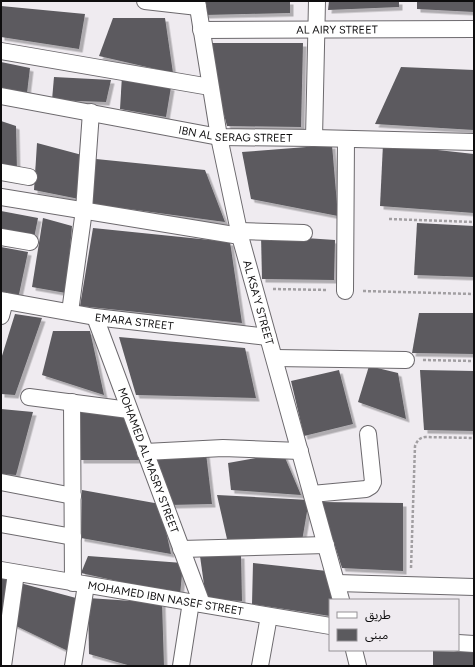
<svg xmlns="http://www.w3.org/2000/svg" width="475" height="667" font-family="Figtree,'Noto Sans Arabic',sans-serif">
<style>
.building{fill:#5b5a5e;filter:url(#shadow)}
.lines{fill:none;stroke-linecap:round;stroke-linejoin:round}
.minor-casing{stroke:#6c696d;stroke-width:18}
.path{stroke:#a29fa2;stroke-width:2.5;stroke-dasharray:3 2;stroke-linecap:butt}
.minor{stroke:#fff;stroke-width:16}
.labels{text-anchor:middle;stroke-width:4;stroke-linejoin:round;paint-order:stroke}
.street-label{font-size:11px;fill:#0e0d0e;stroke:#efebf0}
</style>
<defs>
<filter id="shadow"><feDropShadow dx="3.5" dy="3.5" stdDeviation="0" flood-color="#0004"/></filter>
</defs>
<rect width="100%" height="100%" fill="#efebf0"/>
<g class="building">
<polygon points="202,1 290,1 290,13 204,15"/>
<polygon points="329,1 399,1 399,7 328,10"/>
<polygon points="417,1 474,1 474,12 417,9"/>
<polygon points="1,6 85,14 79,49 1,37"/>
<polygon points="113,18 165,18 173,73 99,56"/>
<polygon points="205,43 303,43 301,127 227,126"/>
<polygon points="1,62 30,68 27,93 1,88"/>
<polygon points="401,67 474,70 474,130 375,124"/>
<polygon points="122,76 171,87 166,117 120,109"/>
<polygon points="54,77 111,80 106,102 52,100"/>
<polygon points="1,121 16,126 17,172 1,167"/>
<polygon points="37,143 82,155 79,199 34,190"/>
<polygon points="383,144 474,154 474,213 380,206"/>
<polygon points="332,145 338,216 251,199 242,152"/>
<polygon points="96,159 205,170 225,222 92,204"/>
<polygon points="1,211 38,218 34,238 1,231"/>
<polygon points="43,218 72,226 66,293 32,287"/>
<polygon points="417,223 474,226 474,277 414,275"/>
<polygon points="93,228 230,242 242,323 80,306"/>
<polygon points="261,235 335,240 334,280 262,279"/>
<polygon points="1,247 28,252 18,299 1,296"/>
<polygon points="419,313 474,313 474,354 412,353"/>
<polygon points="15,314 42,318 15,395 1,394 1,359"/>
<polygon points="53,331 90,331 104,395 42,375"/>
<polygon points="119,337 245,348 256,398 136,395"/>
<polygon points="369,366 398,373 406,419 358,402"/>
<polygon points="339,370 353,424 304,436 291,381"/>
<polygon points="420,370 474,371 474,431 424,430"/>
<polygon points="77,408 126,413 139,460 80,460"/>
<polygon points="1,409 33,412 16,475 1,474"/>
<polygon points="206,453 212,504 169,505 154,457"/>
<polygon points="283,453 301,495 231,490 228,463"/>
<polygon points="82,490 160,504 171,554 81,538"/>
<polygon points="217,495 309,500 302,541 227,539"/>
<polygon points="321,502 403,503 403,571 342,568"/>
<polygon points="241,555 242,601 206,599 200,556"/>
<polygon points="88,556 183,563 180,595 81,573"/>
<polygon points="253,563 327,571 333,600 330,600 330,616 252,604"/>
<polygon points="1,577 10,579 2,614 1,614"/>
<polygon points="20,583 76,598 68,651 12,624"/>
<polygon points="88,598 162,603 164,666 131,666 89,654"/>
<polygon points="433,651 474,652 474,666 433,666"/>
</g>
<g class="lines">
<defs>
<g id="minor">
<polyline points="145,1 198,7"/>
<path id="s1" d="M197 1 219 137 240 236 341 600"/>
<path id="s2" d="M201 30 474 29"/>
<polyline points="1,51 210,87"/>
<path id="s3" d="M1 96 219 137 314 138 474 142"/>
<polyline points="314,138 317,1"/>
<polyline points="1,172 29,177"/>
<polyline points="1,197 240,236"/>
<polyline points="240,231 304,233"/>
<polyline points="1,237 30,242"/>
<polyline points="345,291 346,139"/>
<path id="s4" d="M1 300 95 317 268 337"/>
<polyline points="70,312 84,210 91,112"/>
<polyline points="1,316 5,301"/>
<path id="s5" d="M95 317 202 604"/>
<polyline points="275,358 406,360"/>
<polyline points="29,397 129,410"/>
<polyline points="72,402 73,583"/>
<polyline points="145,452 223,448 300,451"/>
<polyline points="1,482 73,496"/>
<polyline points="312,494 366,489 371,486 373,482 368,434"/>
<polyline points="1,524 73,537"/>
<polyline points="181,549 326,545"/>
<path id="s6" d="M1 570 330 626"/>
<polyline points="337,583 474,587"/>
<polyline points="458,643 474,644"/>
<polyline points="354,650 358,666"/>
<polyline points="3,666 16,573"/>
<polyline points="73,666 86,585"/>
<polyline points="181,666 191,602"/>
<polyline points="260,666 269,616"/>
</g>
</defs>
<use href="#minor" class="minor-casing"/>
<g class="path">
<polyline points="389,219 474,222"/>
<polyline points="273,289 328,290"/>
<polyline points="363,291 474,294"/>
<polyline points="423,360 474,361"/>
<path d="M411 568 415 446C417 441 419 438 425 437L474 438"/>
</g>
<use href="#minor" class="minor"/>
</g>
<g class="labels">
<g class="street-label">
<text dy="4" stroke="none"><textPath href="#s2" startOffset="136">AL AIRY STREET</textPath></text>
<text dy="4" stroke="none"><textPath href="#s3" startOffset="238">IBN AL SERAG STREET</textPath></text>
<text dy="4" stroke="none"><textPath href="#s1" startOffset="308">AL KSA'Y STREET</textPath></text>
<text dy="4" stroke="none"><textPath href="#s4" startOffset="135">EMARA STREET</textPath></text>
<text dy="4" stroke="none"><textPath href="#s5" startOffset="153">MOHAMED AL MASRY STREET</textPath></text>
<text dy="4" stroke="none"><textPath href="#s6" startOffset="167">MOHAMED IBN NASEF STREET</textPath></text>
</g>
</g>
<rect width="475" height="667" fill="none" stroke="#0e0d0e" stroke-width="4"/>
<rect x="329" y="599" width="130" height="52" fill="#efebf0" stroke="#959296"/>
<rect x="337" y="612" width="20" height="6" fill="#ffffff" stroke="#959296"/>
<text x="365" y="619" font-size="12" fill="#0e0d0e">طريق</text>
<rect x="337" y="629" width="20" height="12" fill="#5b5a5e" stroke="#959296"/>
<text x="365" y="639" font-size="12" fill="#0e0d0e">مبنى</text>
</svg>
